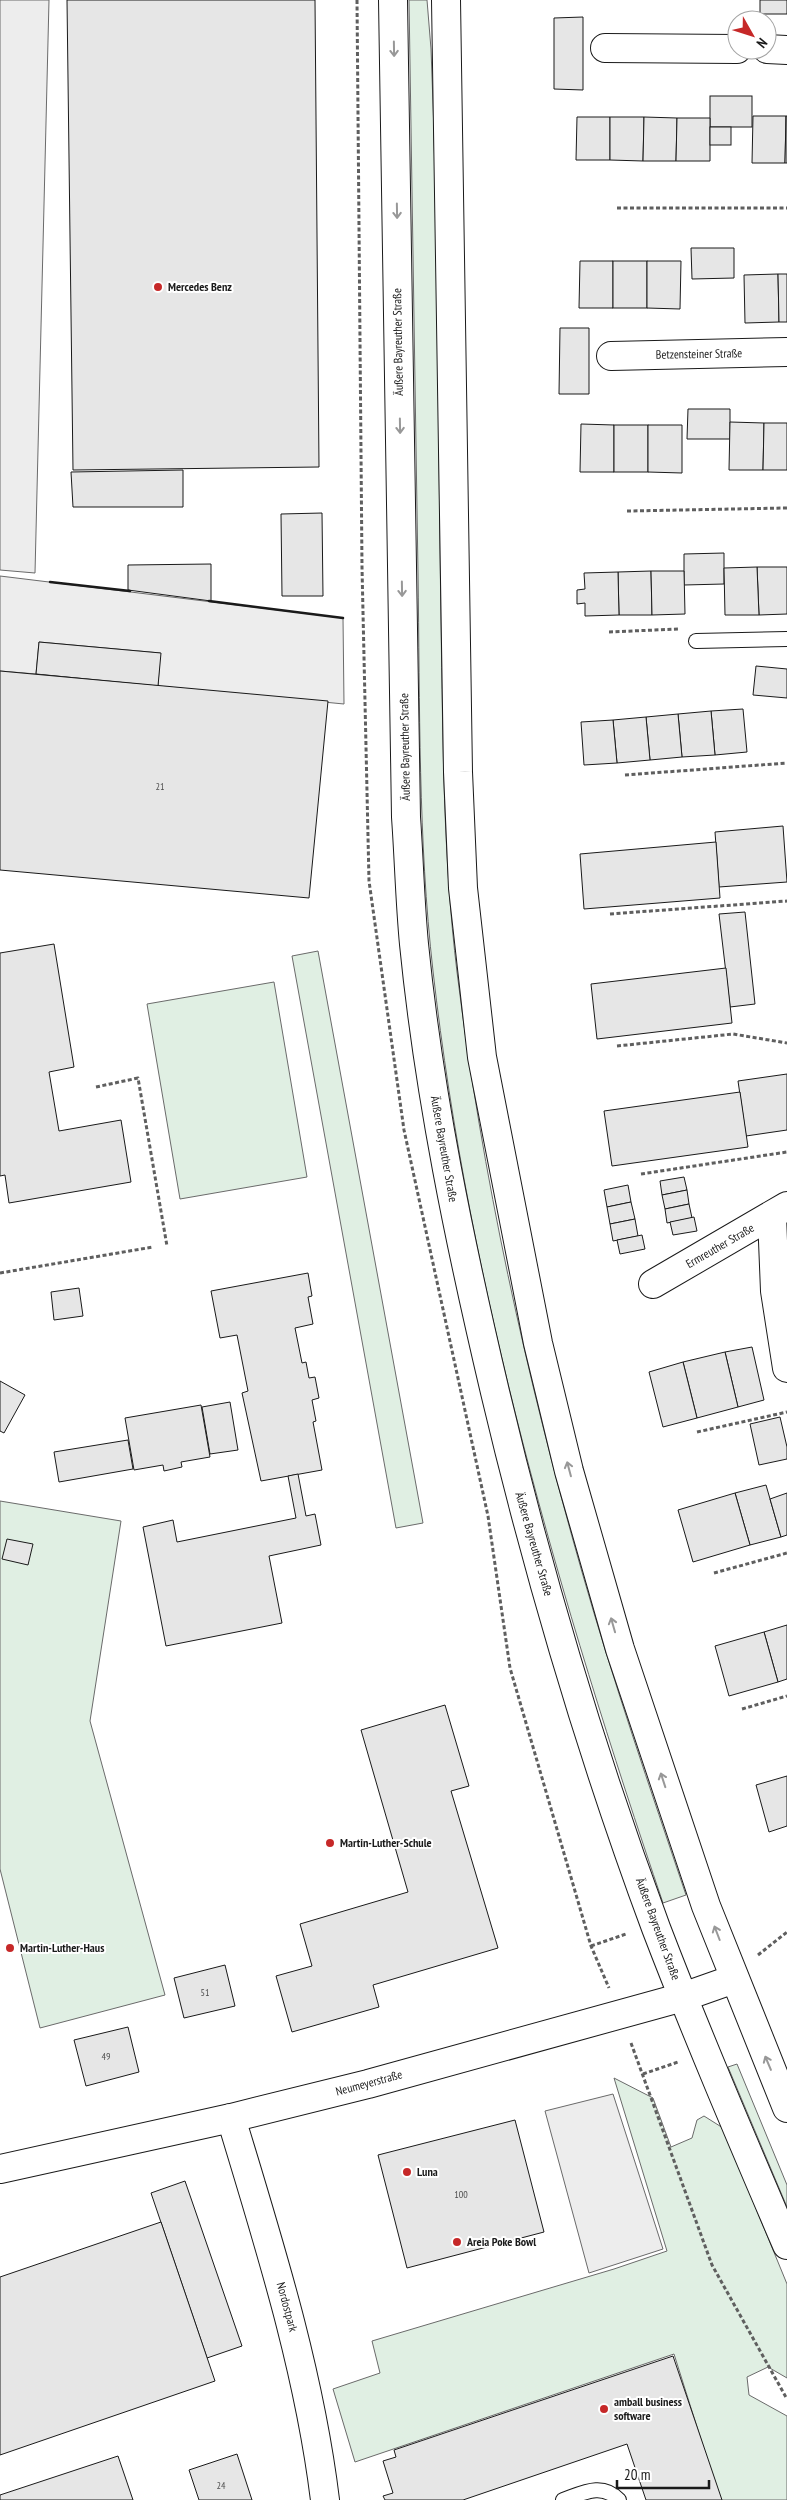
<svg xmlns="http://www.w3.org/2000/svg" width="787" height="2500" font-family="'PT Sans Narrow',sans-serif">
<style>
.green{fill:#e0efe3;stroke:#6a6a6a}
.parking{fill:#ededed;stroke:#6a6a6a}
.building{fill:#e6e6e6;stroke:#1a1a1a}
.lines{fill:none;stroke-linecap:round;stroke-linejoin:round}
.lane-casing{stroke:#1a1a1a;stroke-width:16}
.street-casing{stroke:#1a1a1a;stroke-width:30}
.primary-casing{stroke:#1a1a1a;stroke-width:30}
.path{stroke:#5f5f5f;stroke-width:3;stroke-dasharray:4 2.5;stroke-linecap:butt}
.lane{stroke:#fff;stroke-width:14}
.street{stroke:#fff;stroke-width:28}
.primary{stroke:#fff;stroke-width:28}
.wall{stroke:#1a1a1a;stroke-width:2.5}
.oneway{stroke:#989898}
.poi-dot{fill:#c62828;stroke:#fff;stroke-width:2}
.labels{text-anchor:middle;stroke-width:4;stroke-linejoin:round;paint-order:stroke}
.number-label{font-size:10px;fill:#4d4d4d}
.poi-label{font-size:12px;font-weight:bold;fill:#1a1a1a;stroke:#fff;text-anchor:start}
.street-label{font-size:12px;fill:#1a1a1a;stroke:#fff}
</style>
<rect width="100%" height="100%" fill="#fff"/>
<g class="green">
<path d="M409 0H427L431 49C439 240 438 432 441 624 443 740 443 857 457 972 482 1175 526 1376 582 1572 613 1681 650 1788 686 1895L663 1903C560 1600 469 1290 433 971 418 839 420 706 418 573 415 382 412 191 409 0Z"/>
<polygon points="318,951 423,1523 396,1528 292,956"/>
<polygon points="274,982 307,1177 180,1199 147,1004"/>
<polygon points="0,1501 121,1521 90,1721 165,1995 40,2028 0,1869"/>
<polygon points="737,2064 787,2185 787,2207 728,2067"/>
<polygon points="614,2078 653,2098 671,2147 692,2138 697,2120 704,2116 723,2128 787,2284 787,2378 768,2367 747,2377 749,2395 787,2416 787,2500 720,2500 674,2354 355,2462 333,2389 380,2373 372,2341 614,2269 667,2251"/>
</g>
<g class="parking">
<polygon points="0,0 49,0 35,573 0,570"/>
<polygon points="0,576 343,618 344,704 158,686 160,653 39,642 36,674 0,671"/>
<polygon points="613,2094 663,2249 589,2273 545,2111"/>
</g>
<g class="building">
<polygon points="67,0 315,0 319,467 73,470"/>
<rect x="760" y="0" width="27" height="14"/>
<polygon points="583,17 583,90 554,89 554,18"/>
<rect x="710" y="96" width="42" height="31"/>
<polygon points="753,116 786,116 785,163 752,163"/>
<polygon points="786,116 787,116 787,163 785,163"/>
<polygon points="577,117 610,117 610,160 576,160"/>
<polygon points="610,117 644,117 643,161 610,160"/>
<polygon points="644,117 677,118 676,161 643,161"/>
<polygon points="677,118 710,118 710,161 676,161"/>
<rect x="710" y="127" width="21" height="18"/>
<polygon points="691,248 734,248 734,278 692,279"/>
<polygon points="580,261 613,261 613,308 579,308"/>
<rect x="613" y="261" width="34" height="47"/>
<polygon points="647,261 681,261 680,309 647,308"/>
<polygon points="778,274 779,322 745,323 744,275"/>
<polygon points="778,274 787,274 787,322 779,322"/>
<polygon points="560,328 589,328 589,394 559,394"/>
<polygon points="688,409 730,409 730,439 687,439"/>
<polygon points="730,422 764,423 763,470 729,470"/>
<polygon points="764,423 787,423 787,470 763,470"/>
<polygon points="581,424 614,425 614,472 580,472"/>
<rect x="614" y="425" width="34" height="47"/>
<polygon points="648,425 682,425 682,473 648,472"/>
<polygon points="183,470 183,507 73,507 71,472"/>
<polygon points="322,513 323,596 282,596 281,514"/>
<polygon points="724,553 724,584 684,585 684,554"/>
<polygon points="211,564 211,601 128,590 128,565"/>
<polygon points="757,567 787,567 787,614 759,615"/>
<polygon points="757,567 759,615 725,615 724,568"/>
<polygon points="651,571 652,615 619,615 618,572"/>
<polygon points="651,571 684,571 685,614 652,615"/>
<polygon points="618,572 619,615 585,616 585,603 577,604 577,590 585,589 584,573"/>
<polygon points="39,642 161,653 158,686 36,674"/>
<polygon points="756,666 787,669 787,698 753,695"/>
<polygon points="0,671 328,701 309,898 0,870"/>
<polygon points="743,709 747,752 715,755 711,711"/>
<polygon points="711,711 715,755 682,757 678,714"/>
<polygon points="678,714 682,757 650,760 646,717"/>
<polygon points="646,717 650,760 617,763 613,720"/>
<polygon points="613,720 617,763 584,765 581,722"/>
<polygon points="783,826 787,882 719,887 715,832"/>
<polygon points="716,842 720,898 584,909 580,854"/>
<polygon points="745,912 755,1004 730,1007 719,914"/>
<polygon points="54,944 74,1067 49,1072 59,1131 121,1120 131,1182 9,1203 5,1175 0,1176 0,953"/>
<polygon points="726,968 732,1023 597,1039 591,984"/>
<polygon points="787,1074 787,1130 746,1136 738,1081"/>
<polygon points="740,1092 748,1147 612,1166 604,1111"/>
<polygon points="684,1177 687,1190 662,1195 660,1181"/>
<polygon points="628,1185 631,1202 607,1207 604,1190"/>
<polygon points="687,1190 689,1204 665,1209 662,1195"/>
<polygon points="631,1202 635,1219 610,1224 607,1207"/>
<polygon points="689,1204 692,1218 667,1223 665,1209"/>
<polygon points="694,1217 697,1231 673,1235 670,1222"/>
<polygon points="635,1219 638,1236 613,1241 610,1224"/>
<polygon points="642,1235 645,1249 620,1254 617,1240"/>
<polygon points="308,1273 312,1296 308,1297 313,1324 295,1328 302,1363 306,1362 309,1378 315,1377 319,1398 312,1400 316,1421 313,1422 322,1470 261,1481 242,1393 248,1391 237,1335 220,1338 211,1291"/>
<polygon points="79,1288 83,1316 54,1320 51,1292"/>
<polygon points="752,1347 764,1400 738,1407 725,1352"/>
<polygon points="725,1352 738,1407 697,1418 683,1362"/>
<polygon points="683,1362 697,1418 663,1427 649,1372"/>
<polygon points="0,1381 25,1395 4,1433 0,1431"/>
<polygon points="230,1402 238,1450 210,1454 202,1407"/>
<polygon points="201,1405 210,1457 181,1462 182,1467 164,1471 163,1465 134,1470 125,1418"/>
<polygon points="780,1417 787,1447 787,1459 759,1465 750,1424"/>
<polygon points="128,1440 133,1469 59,1482 54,1452"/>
<polygon points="298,1474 306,1516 315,1514 321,1545 269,1556 282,1623 166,1646 143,1527 173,1520 177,1542 296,1518 288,1476"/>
<polygon points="766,1485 781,1537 750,1545 735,1493"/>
<polygon points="735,1493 750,1545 693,1562 678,1510"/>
<polygon points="787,1493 787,1535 781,1537 770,1499"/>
<polygon points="7,1539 33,1544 28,1565 2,1559"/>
<polygon points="787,1625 787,1679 778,1682 764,1632"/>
<polygon points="764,1632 778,1682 729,1696 715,1646"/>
<polygon points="445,1705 469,1786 451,1791 498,1948 373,1985 379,2007 292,2032 276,1976 312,1966 300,1924 408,1892 361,1730"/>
<polygon points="787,1776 787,1826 769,1832 756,1785"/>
<polygon points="225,1965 235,2006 184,2018 174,1978"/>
<polygon points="128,2027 139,2072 86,2086 74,2040"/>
<polygon points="515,2120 544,2232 407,2268 378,2155"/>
<polygon points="185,2181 242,2346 207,2358 151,2193"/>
<polygon points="161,2222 215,2381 0,2455 0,2277"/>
<polygon points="673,2356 722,2500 646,2500 627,2444 463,2500 385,2500 383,2496 393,2493 383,2461 396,2457 394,2450"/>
<polygon points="237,2454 252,2500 199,2500 189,2470"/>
<polygon points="118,2456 133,2500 0,2500 0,2495"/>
</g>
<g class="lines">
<defs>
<g id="lane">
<polyline points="696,641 787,639"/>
<path d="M563 2500C583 2493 602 2482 619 2500"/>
</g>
<g id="street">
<polyline points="605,48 737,49"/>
<polyline points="767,49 787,50"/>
<polyline points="611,356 787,352"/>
<polyline points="772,1216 775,1291 787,1368"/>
<polyline points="653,1284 787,1206"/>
<path d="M231 2118C269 2244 309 2369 325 2500"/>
<polyline points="0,2169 231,2118 368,2084 683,1997 734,1979"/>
</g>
<g id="primary">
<path d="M393 0 406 817C409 859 410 902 414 944 429 1095 460 1244 495 1392 538 1573 591 1753 656 1928 697 2035 742 2140 787 2245"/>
<polyline points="446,0 458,772 463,888 482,1057 538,1343 569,1471 620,1649 706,1906 787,2108"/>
</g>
</defs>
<use href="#lane" class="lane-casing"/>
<use href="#street" class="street-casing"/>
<use href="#primary" class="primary-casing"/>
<g class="path">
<polyline points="357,0 362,567 369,881 404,1130 488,1516 510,1668 591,1946 609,1988"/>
<polyline points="617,208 787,208"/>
<polyline points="627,511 787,508"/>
<polyline points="609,632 678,629"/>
<polyline points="625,775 787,763"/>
<polyline points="610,914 787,901"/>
<polyline points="617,1046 733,1034 787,1043"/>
<polyline points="96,1087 138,1078 167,1246"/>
<polyline points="641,1174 787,1152"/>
<polyline points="0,1273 153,1247"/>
<polyline points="697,1432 787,1412"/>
<polyline points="714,1573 787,1553"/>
<polyline points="742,1709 787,1696"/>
<polyline points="591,1946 626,1934"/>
<polyline points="758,1955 787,1932"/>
<polyline points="631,2043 712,2265 787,2399"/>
<polyline points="643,2074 678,2062"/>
</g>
<use href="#lane" class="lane"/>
<use href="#street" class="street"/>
<use href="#primary" class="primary"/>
<g class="wall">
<polyline points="50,582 130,591"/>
<polyline points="209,601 343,618"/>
</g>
</g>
<defs><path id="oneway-shaft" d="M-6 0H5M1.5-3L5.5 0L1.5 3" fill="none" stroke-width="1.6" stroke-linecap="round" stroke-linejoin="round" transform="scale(1.25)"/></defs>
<g class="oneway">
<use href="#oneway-shaft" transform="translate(394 49) rotate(89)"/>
<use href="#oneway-shaft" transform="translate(397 211) rotate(89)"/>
<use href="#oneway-shaft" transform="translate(400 426) rotate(89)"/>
<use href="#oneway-shaft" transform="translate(402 589) rotate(89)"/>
<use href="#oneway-shaft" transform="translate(569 1469) rotate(-105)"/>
<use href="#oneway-shaft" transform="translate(613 1625) rotate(-106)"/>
<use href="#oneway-shaft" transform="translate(663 1780) rotate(-108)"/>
<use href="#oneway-shaft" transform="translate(717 1933) rotate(-111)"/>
<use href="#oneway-shaft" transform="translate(768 2063) rotate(-113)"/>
</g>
<g class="poi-dot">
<circle cx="158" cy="287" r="5"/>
<circle cx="330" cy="1843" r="5"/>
<circle cx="10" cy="1948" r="5"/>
<circle cx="407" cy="2172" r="5"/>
<circle cx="457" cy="2242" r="5"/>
<circle cx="604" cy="2409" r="5"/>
</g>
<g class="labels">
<g class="number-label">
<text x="160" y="790">21</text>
<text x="205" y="1996">51</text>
<text x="106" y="2060">49</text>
<text x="461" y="2198">100</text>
<text x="221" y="2489">24</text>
</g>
<g class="poi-label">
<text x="168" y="291">Mercedes Benz</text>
<text x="340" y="1847">Martin-Luther-Schule</text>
<text x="20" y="1952">Martin-Luther-Haus</text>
<text x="417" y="2176">Luna</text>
<text x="467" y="2246">Areia Poke Bowl</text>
<text x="614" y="2406">amball business<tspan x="614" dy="14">software</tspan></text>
</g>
<g class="street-label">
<text transform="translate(398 342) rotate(-91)" y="4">Äußere Bayreuther Straße</text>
<text transform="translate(699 354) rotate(-1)" y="4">Betzensteiner Straße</text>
<text transform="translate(405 747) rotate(-91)" y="4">Äußere Bayreuther Straße</text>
<text transform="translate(444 1149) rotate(80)" y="4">Äußere Bayreuther Straße</text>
<text transform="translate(720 1246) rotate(-30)" y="4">Ermreuther Straße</text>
<text transform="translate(534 1544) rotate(74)" y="4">Äußere Bayreuther Straße</text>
<text transform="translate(658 1929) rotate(70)" y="4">Äußere Bayreuther Straße</text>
<text transform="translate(369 2083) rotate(-15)" y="4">Neumeyerstraße</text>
<text transform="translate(287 2307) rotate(75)" y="4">Nordostpark</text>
</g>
</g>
<g transform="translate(752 35) rotate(129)"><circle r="24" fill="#ffffff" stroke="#a3a3a3"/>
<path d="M0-4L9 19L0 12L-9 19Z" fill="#c62828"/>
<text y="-8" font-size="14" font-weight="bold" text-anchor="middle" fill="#1a1a1a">N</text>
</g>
<path d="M617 2480v8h92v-8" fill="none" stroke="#1a1a1a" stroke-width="2.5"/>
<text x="624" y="2480" font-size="15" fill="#1a1a1a" stroke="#ffffff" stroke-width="4" paint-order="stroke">20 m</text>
</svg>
